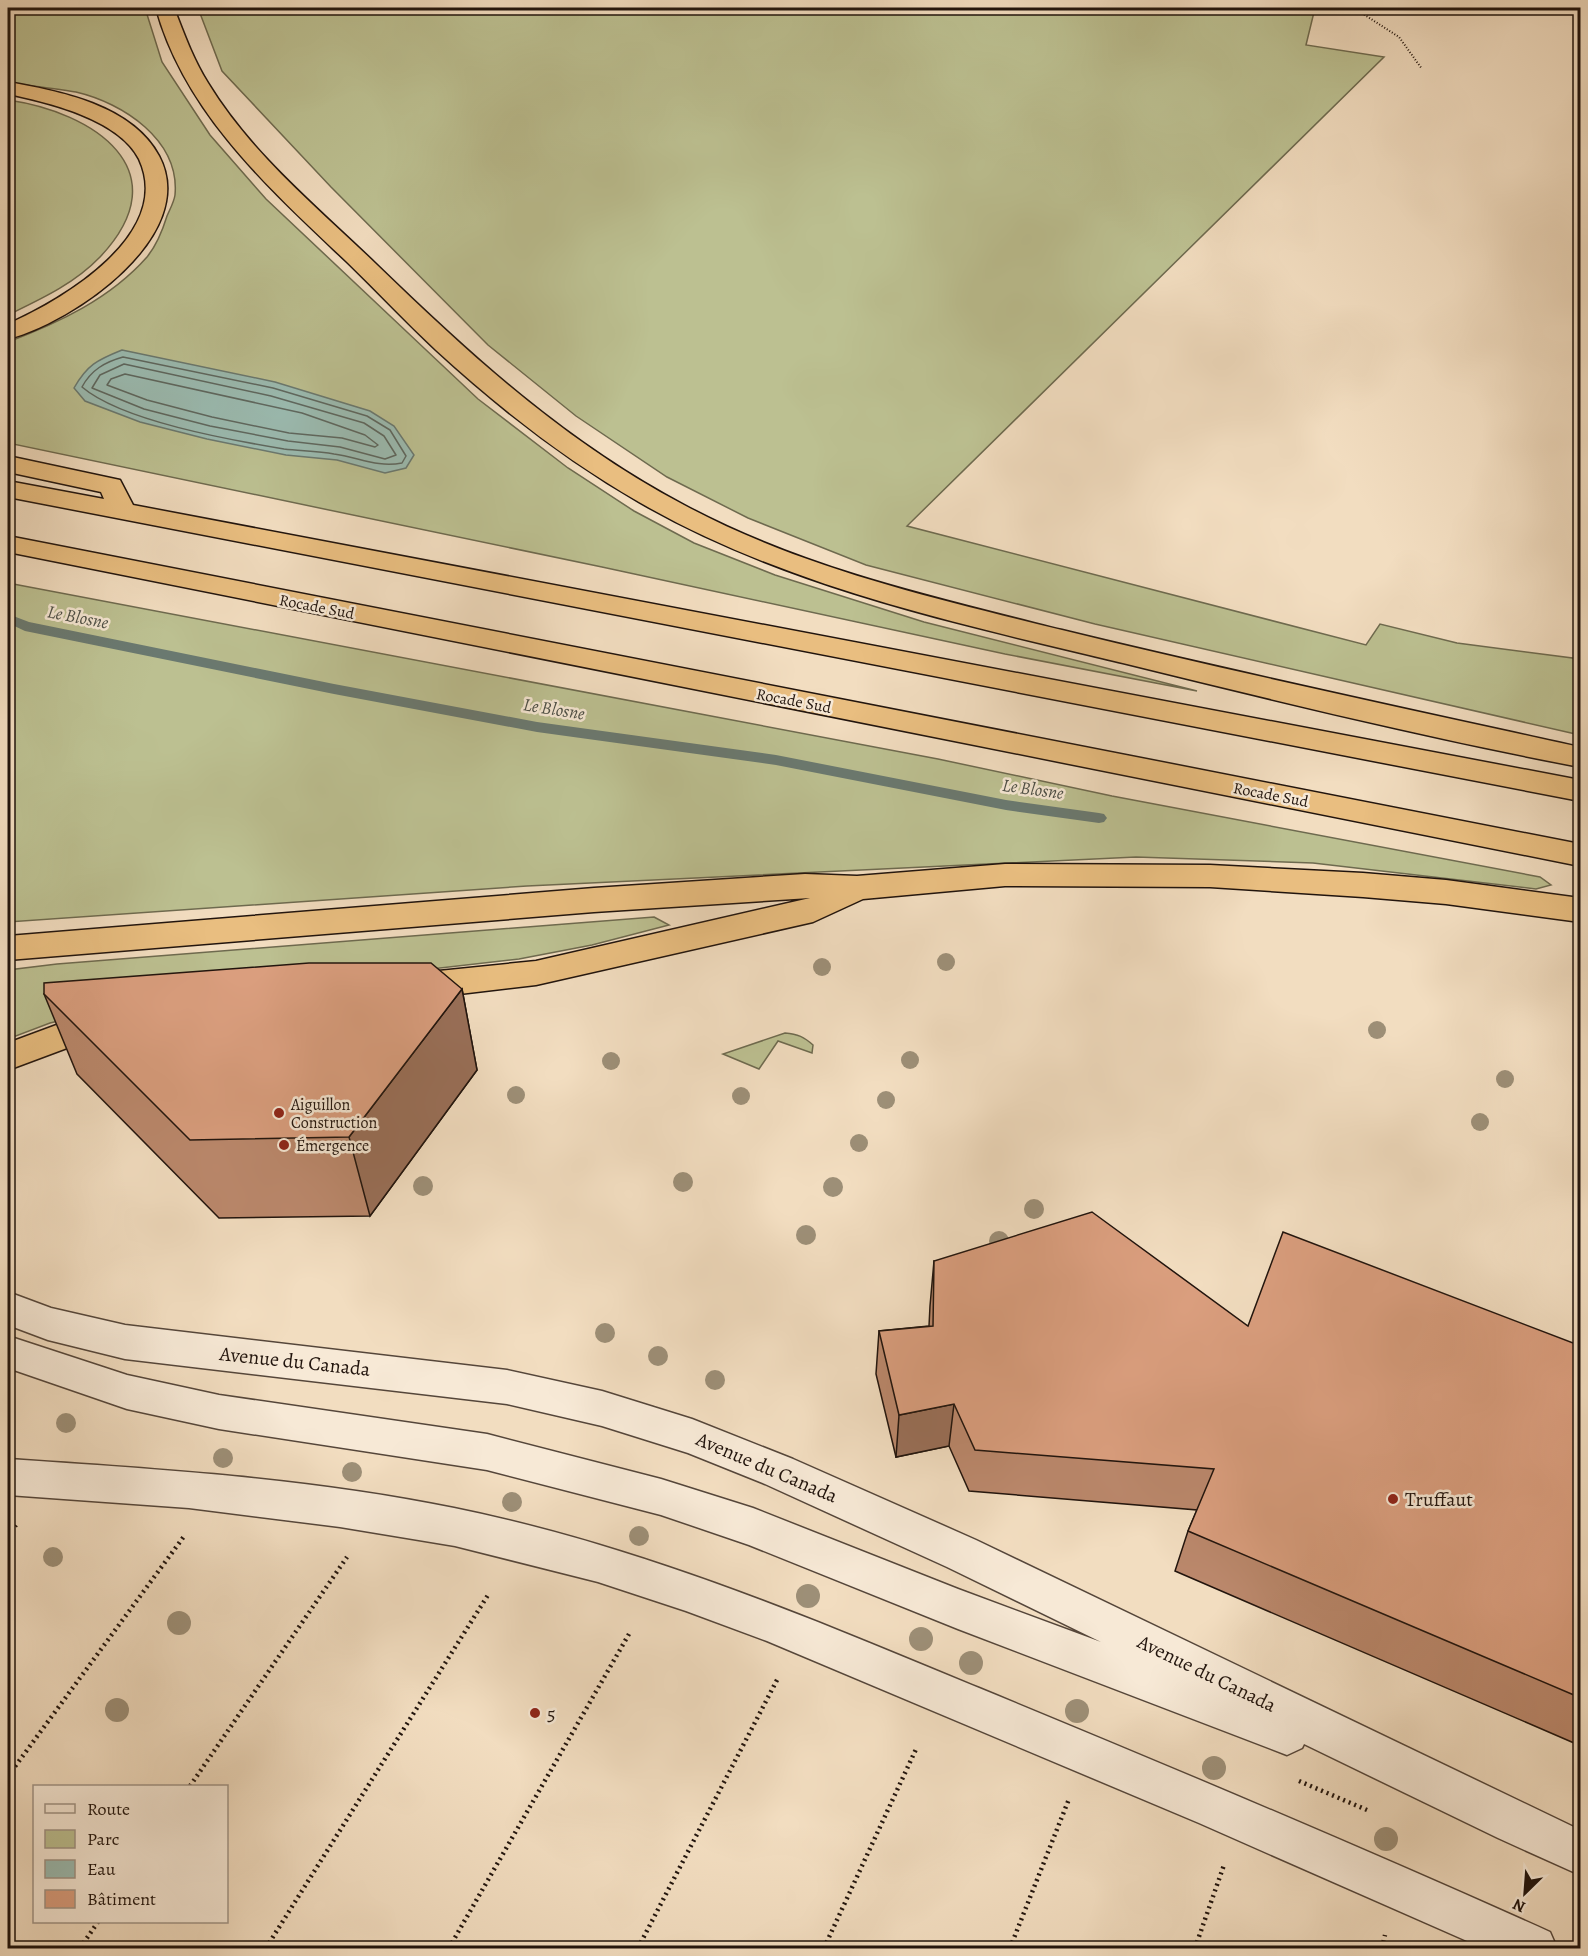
<svg xmlns="http://www.w3.org/2000/svg" width="1588" height="1956" font-family="Alegreya,serif">
<style>
.green{fill:#bcc091;stroke:#6e6a4f;stroke-width:1.5}
.water{fill:#9bbcb2;stroke:#6a7970;stroke-width:1.5}
.lines{fill:none;stroke-linecap:round;stroke-linejoin:round}
.shore{stroke:#5e6860;stroke-width:1.5}
.stream{fill:#6a7970;fill-rule:evenodd}
.minor-casing{stroke:#55463a;stroke-width:3}
.highway-casing{stroke:#21140d;stroke-width:3}
.path-far1{stroke:#21140d;stroke-width:2;stroke-dasharray:1 2;stroke-linecap:butt}
.path{stroke:#21140d;stroke-width:4.5;stroke-dasharray:2 4;stroke-linecap:butt}
.minor{fill:#f7e9d6;fill-rule:evenodd}
.highway{fill:#e9be80;fill-rule:evenodd}
.tree{fill:#9d8f77}
.wall{fill:#bb886c;stroke:#21140d;stroke-width:1.5}
.shaded-wall{fill:#996f58;stroke:#21140d;stroke-width:1.5}
.building{fill:#da9e7e;stroke:#21140d;stroke-width:1.5}
.poi-dot{fill:#8f2418;stroke:#f7e9d6;stroke-width:2}
.labels{text-anchor:middle;stroke-width:5;stroke-linejoin:round;paint-order:stroke}
.street-label{font-size:16px;fill:#21140d;stroke:#f7e9d6}
.poi-label{font-size:16px;fill:#21140d;stroke:#f7e9d6;text-anchor:start}
.water-label{font-size:18px;font-style:italic;fill:#4c4f47;stroke:#f7e9d6}
.near-street-label{font-size:20px;fill:#21140d;stroke:#f7e9d6}
.near-poi-label{font-size:20px;fill:#21140d;stroke:#f7e9d6;text-anchor:start}
</style>
<rect width="100%" height="100%" fill="#f2ddc0"/>
<filter id="stains"><feTurbulence type="fractalNoise" baseFrequency=".00333" numOctaves="4"/><feColorMatrix values="0 0 0 0 .2 0 0 0 0 .09 0 0 0 0 .02 0 0 0 .5 -.17"/></filter>
<radialGradient id="worn" r=".72"><stop offset=".6" stop-color="#630" stop-opacity="0"/><stop offset="1" stop-color="#630" stop-opacity=".3"/></radialGradient>
<g class="green">
<path d="M8 8H145L162 62 210 135 266 199 478 399 568 468 634 511 694 543 775 575 924 622 1197 691 1005 654 602 567 8 443V342C58 323 110 299 147 257 156 246 163 229 167 216 170 209 174 202 175 195 180 140 123 103 76 92 54 88 30 86 8 83Z"/>
<polygon points="198,8 1315,8 1306,45 1384,57 907,526 1366,645 1380,624 1457,643 1580,659 1580,735 1095,624 866,565 748,518 667,477 576,416 488,345 331,187 222,71"/>
<path d="M8 100C93 112 182 170 100 257 74 284 41 299 8 315Z"/>
<polygon points="8,583 938,759 1112,796 1540,877 1551,885 1536,889 1313,863 1136,857 527,886 8,922"/>
<polygon points="654,917 669,925 592,945 519,959 135,1003 50,1023 8,1039 8,970 57,964"/>
<path d="M785 1033C798 1034 804 1037 813 1045L812 1053 778 1041 759 1069 723 1054Z"/>
</g>
<path class="water" d="M122 350 275 382 370 411 394 426 414 455 406 468 385 473 337 460 286 455 207 439 140 422 85 401 74 388C87 365 97 360 122 350Z"/>
<g class="lines">
<g class="shore">
<path d="M123 357 273 388 367 416 390 430 406 456 402 463C377 468 358 457 334 454 317 451 300 451 284 449 230 440 122 421 82 387 91 370 105 362 123 357Z"/>
<polygon points="124,364 271,396 364,423 384,436 396,455 385,459 340,447 288,441 210,426 144,409 92,388 100,375"/>
<polygon points="125,374 302,413 365,435 378,445 375,447 342,438 289,433 212,417 147,400 107,385 111,379"/>
</g>
<polygon class="stream" points="8,614 29,622 334,684 537,722 776,755 1006,800 1099,813 1104,814 1107,818 1104,822 1099,823 1006,810 776,765 537,732 334,694 25,631 8,623"/>
<defs>
<g id="minor">
<polygon points="8,1292 51,1308 125,1325 507,1370 602,1391 692,1419 793,1459 976,1540 1580,1830 1580,1875 1498,1838 1304,1744 1302,1748 1287,1755 958,1629 749,1545 661,1515 487,1470 219,1429 127,1409 8,1368 8,1336 127,1375 219,1395 487,1434 661,1479 753,1508 958,1589 1101,1642 947,1567 765,1484 688,1453 602,1426 507,1404 125,1359 48,1340 8,1325"/>
<path d="M8 1459C157 1469 308 1478 454 1508 637 1545 808 1617 979 1688 1171 1767 1361 1847 1550 1932L1557 1948H1483L1199 1823 767 1641 686 1611 598 1582 455 1546 340 1527 189 1508 8 1495Z"/>
</g>
<g id="highway">
<path d="M156 8H174C184 34 193 59 208 83 252 155 318 208 377 265 472 357 566 443 684 505 801 568 933 598 1062 630 1234 672 1407 709 1580 747V767C1429 738 1277 701 1127 664 961 624 788 588 639 502 566 460 498 407 436 350 405 321 376 290 346 261 269 188 185 113 156 8Z"/>
<path d="M8 82C59 91 132 105 159 156 201 235 72 323 8 339V324C63 300 174 234 139 159 119 119 47 102 8 94Z"/>
<polygon points="8,456 120,480 133,505 1580,780 1580,801 8,497 8,481 104,499 101,492 8,472"/>
<polygon points="8,536 1580,844 1580,866 8,552"/>
<polygon points="1005,864 1210,865 1363,873 1446,880 1580,898 1580,922 1446,904 1363,897 1210,887 1005,886 863,899 813,922 536,985 409,1000 397,996 392,987 397,978 409,974 536,961 810,898 594,912 8,960 8,936 594,888 805,874 857,876"/>
<polygon points="105,1012 117,1016 122,1025 117,1034 75,1045 8,1070 8,1043 70,1020"/>
</g>
</defs>
<use href="#minor" class="minor-casing"/>
<use href="#highway" class="highway-casing"/>
<polyline class="path-far1" points="1354,8 1399,37 1422,69"/>
<g class="path">
<polyline points="8,1536 16,1525"/>
<polyline points="8,1776 185,1535"/>
<polyline points="1299,1781 1367,1810"/>
<polyline points="190,1786 347,1557"/>
<polyline points="80,1948 98,1922"/>
<polyline points="266,1948 488,1595"/>
<polyline points="449,1948 629,1634"/>
<polyline points="638,1948 778,1678"/>
<polyline points="824,1948 917,1747"/>
<polyline points="1010,1948 1069,1799"/>
<polyline points="1195,1948 1224,1865"/>
<polyline points="1382,1948 1385,1935"/>
</g>
<use href="#minor" class="minor"/>
<use href="#highway" class="highway"/>
</g>
<g class="tree">
<circle cx="946" cy="962" r="9"/>
<circle cx="822" cy="967" r="9"/>
<circle cx="1377" cy="1030" r="9"/>
<circle cx="910" cy="1060" r="9"/>
<circle cx="611" cy="1061" r="9"/>
<circle cx="1505" cy="1079" r="9"/>
<circle cx="516" cy="1095" r="9"/>
<circle cx="741" cy="1096" r="9"/>
<circle cx="886" cy="1100" r="9"/>
<circle cx="1480" cy="1122" r="9"/>
<circle cx="859" cy="1143" r="9"/>
<circle cx="683" cy="1182" r="10"/>
<circle cx="423" cy="1186" r="10"/>
<circle cx="833" cy="1187" r="10"/>
<circle cx="1034" cy="1209" r="10"/>
<circle cx="806" cy="1235" r="10"/>
<circle cx="999" cy="1241" r="10"/>
<circle cx="605" cy="1333" r="10"/>
<circle cx="658" cy="1356" r="10"/>
<circle cx="715" cy="1380" r="10"/>
<circle cx="66" cy="1423" r="10"/>
<circle cx="223" cy="1458" r="10"/>
<circle cx="352" cy="1472" r="10"/>
<circle cx="512" cy="1502" r="10"/>
<circle cx="639" cy="1536" r="10"/>
<circle cx="53" cy="1557" r="10"/>
<circle cx="808" cy="1596" r="12"/>
<circle cx="179" cy="1623" r="12"/>
<circle cx="921" cy="1639" r="12"/>
<circle cx="971" cy="1663" r="12"/>
<circle cx="117" cy="1710" r="12"/>
<circle cx="1077" cy="1711" r="12"/>
<circle cx="1214" cy="1768" r="12"/>
<circle cx="1386" cy="1839" r="12"/>
</g>
<g class="wall">
<polygon points="462,989 477,1070 370,1216 219,1218 77,1074 44,994"/>
<polygon points="934,1261 1248,1326 1581,1346 1581,1746 1175,1571 1188,1531 1197,1510 969,1491 949,1446 896,1457 876,1374 879,1331 929,1326 930,1306"/>
</g>
<g class="shaded-wall">
<polygon points="462,989 477,1070 370,1216 349,1137"/>
<polygon points="954,1404 949,1446 896,1457 899,1415"/>
</g>
<g class="building">
<polygon points="309,963 431,963 462,989 349,1137 190,1140 44,994 44,983"/>
<polygon points="1092,1212 1248,1326 1283,1232 1581,1346 1581,1698 1188,1531 1214,1469 975,1450 954,1404 899,1415 879,1331 933,1326 934,1261"/>
</g>
<g class="poi-dot">
<circle cx="279" cy="1113" r="6"/>
<circle cx="284" cy="1145" r="6"/>
<circle cx="1393" cy="1499" r="6"/>
<circle cx="535" cy="1713" r="6"/>
</g>
<g class="labels">
<g class="street-label">
<text transform="translate(317 606) rotate(11)" y="6">Rocade Sud</text>
<text transform="translate(794 700) rotate(11)" y="6">Rocade Sud</text>
<text transform="translate(1271 794) rotate(11)" y="6">Rocade Sud</text>
</g>
<g class="poi-label">
<text x="291" y="1110">Aiguillon<tspan x="291" dy="18">Construction</tspan></text>
<text x="296" y="1151">Émergence</text>
</g>
<g class="water-label">
<text transform="translate(78 617) rotate(11)" y="6">Le Blosne</text>
<text transform="translate(554 709) rotate(9)" y="6">Le Blosne</text>
<text transform="translate(1033 789) rotate(8)" y="6">Le Blosne</text>
</g>
<g class="near-street-label">
<text transform="translate(295 1361) rotate(6)" y="7">Avenue du Canada</text>
<text transform="translate(767 1467) rotate(23)" y="7">Avenue du Canada</text>
<text transform="translate(1207 1673) rotate(26)" y="7">Avenue du Canada</text>
</g>
<g class="near-poi-label">
<text x="1405" y="1506">Truffaut</text>
<text x="547" y="1720">5</text>
</g>
</g>
<rect width="1588" height="1956" fill="none" stroke="#f2ddc0" stroke-width="30"/>
<rect x="9" y="9" width="1570" height="1938" fill="none" stroke="#21140d" stroke-width="3"/>
<rect x="15" y="15" width="1558" height="1926" fill="none" stroke="#21140d" stroke-width="1.5"/>
<rect x="33" y="1785" width="195" height="138" fill="#f7e9d6" stroke="#a19486" stroke-width="1.5"/>
<rect x="45" y="1804" width="30" height="9" fill="#f7e9d6" stroke="#a19486" stroke-width="1.5"/>
<text x="87" y="1815" font-size="18" fill="#21140d">Route</text>
<rect x="45" y="1830" width="30" height="18" fill="#bcc091" stroke="#a19486" stroke-width="1.5"/>
<text x="87" y="1845" font-size="18" fill="#21140d">Parc</text>
<rect x="45" y="1860" width="30" height="18" fill="#9bbcb2" stroke="#a19486" stroke-width="1.5"/>
<text x="87" y="1875" font-size="18" fill="#21140d">Eau</text>
<rect x="45" y="1890" width="30" height="18" fill="#da9e7e" stroke="#a19486" stroke-width="1.5"/>
<text x="87" y="1905" font-size="18" fill="#21140d">Bâtiment</text>
<g transform="translate(1525 1893) rotate(205)" stroke="#f7e9d6" stroke-width="4.5" paint-order="stroke">
<path d="M0-4.5L10 22L0 15L-10 22Z" fill="#21140d"/>
<text y="-9" font-size="16" font-weight="bold" text-anchor="middle" fill="#21140d">N</text>
</g>
<rect width="100%" height="100%" filter="url(#stains)"/>
<rect width="100%" height="100%" fill="url(#worn)"/>
</svg>
